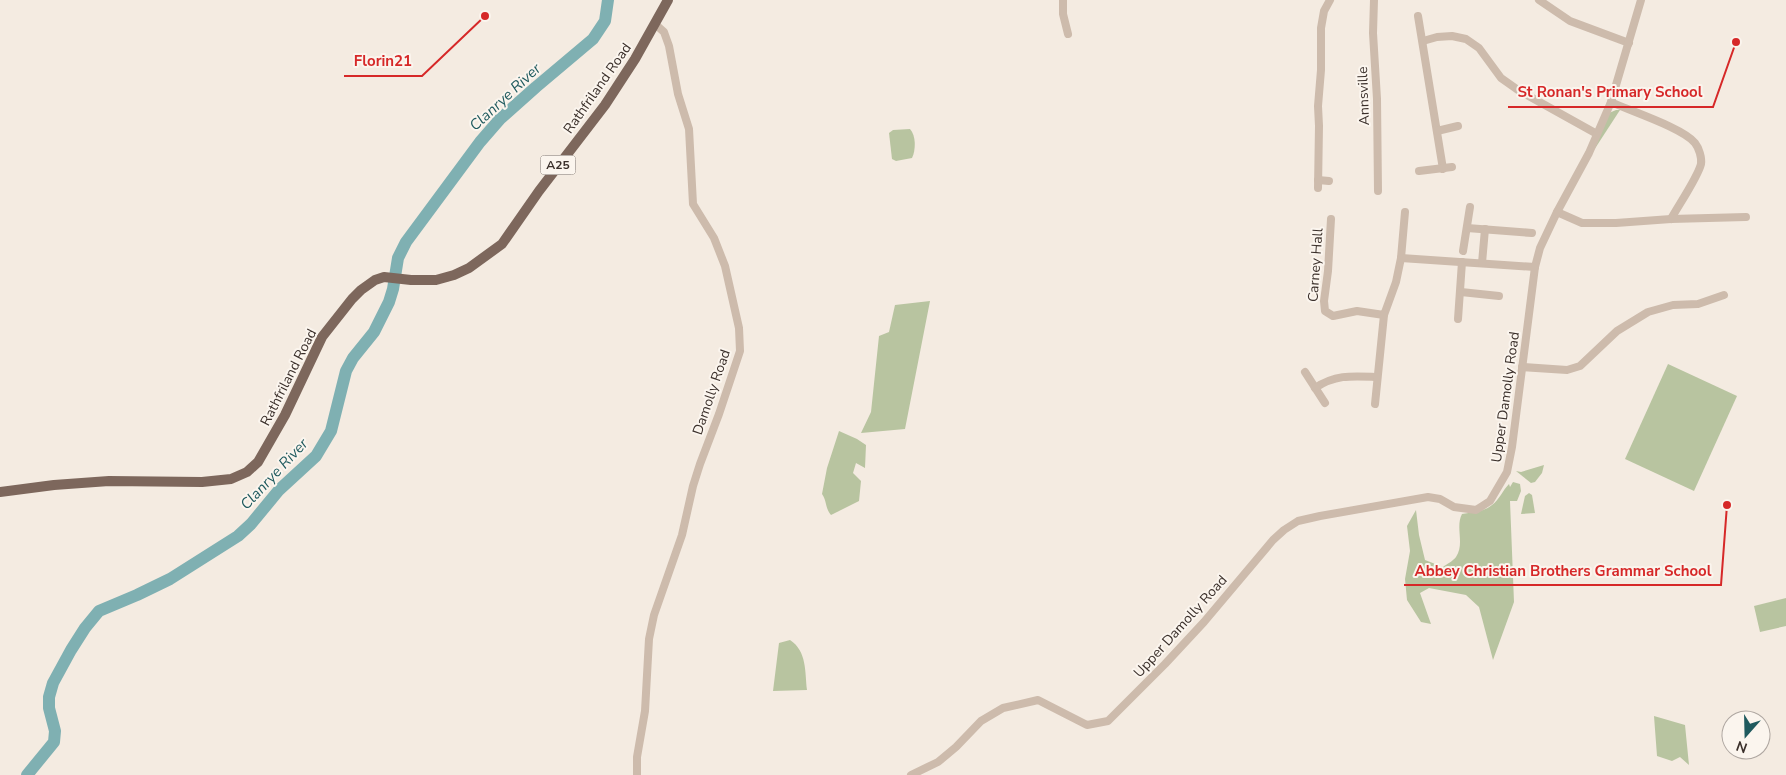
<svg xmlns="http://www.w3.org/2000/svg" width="1786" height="775" font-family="'Nunito Sans',sans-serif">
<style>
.green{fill:#b8c4a0}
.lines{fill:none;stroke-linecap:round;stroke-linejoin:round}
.river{stroke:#7fb0b2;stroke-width:12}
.minor{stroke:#cdbbac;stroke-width:8}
.major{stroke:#7d675c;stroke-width:10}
.labels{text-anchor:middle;stroke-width:4;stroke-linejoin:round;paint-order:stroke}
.shield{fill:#fbf5ee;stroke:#756b66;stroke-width:1}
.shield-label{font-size:12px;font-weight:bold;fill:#3b302b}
.street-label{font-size:14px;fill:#3b302b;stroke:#fbf5ee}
.water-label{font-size:15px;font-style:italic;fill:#1f5a5e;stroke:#fbf5ee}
.leader{fill:none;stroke:#d62828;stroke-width:2}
.callout-dot{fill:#d62828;stroke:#fbf5ee;stroke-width:2}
.callout-label{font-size:15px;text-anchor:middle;font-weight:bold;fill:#d62828;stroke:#fbf5ee;stroke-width:4;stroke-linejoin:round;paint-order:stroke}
</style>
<rect width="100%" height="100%" fill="#f4ebe1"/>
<g class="green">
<polygon points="1616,110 1620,110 1594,150 1609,113"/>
<path d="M910 129C916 135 916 150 912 158L896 161 892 159 889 133 893 130Z"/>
<polygon points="930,301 905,429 861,433 871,412 879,336 889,332 895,305"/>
<polygon points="1668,364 1737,396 1694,491 1625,459"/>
<path d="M839 431 857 439 866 445 865 468 856 463 853 473 861 481 859 501 831 515C825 508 827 501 822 494L827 468Z"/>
<polygon points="1544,465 1542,473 1535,482 1531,483 1516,471 1521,472"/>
<path d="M1513 482 1520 484 1521 491 1517 501H1510L1514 602 1493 660 1479 607 1466 595 1429 588 1420 593 1431 624 1421 622 1407 600 1405 579 1410 551 1407 526 1416 510 1419 535 1425 560 1443 567C1447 564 1453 561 1456 557 1465 544 1455 527 1462 514 1472 512 1484 512 1492 505 1499 500 1503 490 1509 484L1510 487Z"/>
<polygon points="1529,493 1532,495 1535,513 1521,514 1525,496"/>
<polygon points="1786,598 1786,626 1760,632 1754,606"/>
<path d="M790 640C807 651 805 672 807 690L773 691 779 643Z"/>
<polygon points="1654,716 1685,725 1689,765 1680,757 1672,761 1657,756"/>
</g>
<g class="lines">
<polyline class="river" points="27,775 54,742 55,731 49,708 49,697 53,683 71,650 85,628 99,611 137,595 170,579 238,536 251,524 279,490 316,456 331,431 346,371 353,358 374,332 389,302 393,289 398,258 406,242 480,142 500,119 536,87 593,39 605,21 608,0"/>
<g class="minor">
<polyline points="1063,0 1063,14 1068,34"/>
<polyline points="1374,0 1373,33 1377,99 1378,191"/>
<polyline points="1539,0 1570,21 1629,43"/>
<polyline points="1418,16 1443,169"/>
<polyline points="1423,41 1437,37 1452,36 1466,39 1479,48 1501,78 1518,90 1597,134"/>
<path d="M1611 102C1630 111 1683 128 1695 143 1699 148 1702 158 1701 164 1698 177 1678 206 1671 219"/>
<polyline points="1437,131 1458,126"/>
<polyline points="1419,171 1452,167"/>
<polyline points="1318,180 1329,181"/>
<polyline points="1318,188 1319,126 1318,106 1321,70 1321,28 1324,11 1330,0"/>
<polyline points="1557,212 1582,223 1616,223 1671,219 1746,217"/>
<polyline points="1331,219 1328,271 1324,301 1325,311 1333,316 1357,311 1384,315 1396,282 1401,258 1405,212"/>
<polyline points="1467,228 1532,233"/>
<polyline points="1463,251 1470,207"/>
<polyline points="1401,258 1535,267"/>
<polyline points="1482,263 1485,229"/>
<polyline points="1461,292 1499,296"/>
<polyline points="1458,319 1462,262"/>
<polyline points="1522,367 1567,370 1580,366 1617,331 1648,312 1673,305 1698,304 1724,295"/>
<polyline points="1305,372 1325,403"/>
<path d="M1315 388C1336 374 1353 376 1377 377"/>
<polyline points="1375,404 1384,315"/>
<polyline points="637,775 637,757 645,711 649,639 654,615 682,535 693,486 700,464 719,414 740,351 739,328 725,266 714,238 693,204 689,129 678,94 669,46 664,32 655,24"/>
<polyline points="911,775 938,762 956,747 981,721 1003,708 1038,700 1087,725 1108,721 1165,664 1204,622 1273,540 1284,530 1298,521 1320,516 1428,497 1440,499 1454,507 1476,510 1490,501 1507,472 1512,447 1535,267 1540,248 1557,212 1589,153 1611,102 1641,0"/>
</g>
<polyline class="major" points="0,492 54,485 109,481 202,482 231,479 247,472 258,462 285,415 322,337 352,299 361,290 375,280 384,277 411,280 436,280 454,275 469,268 502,244 539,191 605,105 635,59 668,0"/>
</g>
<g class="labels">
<rect class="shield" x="540.5" y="155.5" width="35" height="19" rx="4"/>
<g class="shield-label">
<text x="558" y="169">A25</text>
</g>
<g class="street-label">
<text transform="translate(597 88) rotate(-55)" y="5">Rathfriland Road</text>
<text transform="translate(1363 96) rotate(-92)" y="5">Annsville</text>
<text transform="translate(1315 265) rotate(-86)" y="5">Carney Hall</text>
<text transform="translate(288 377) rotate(-63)" y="5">Rathfriland Road</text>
<text transform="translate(711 392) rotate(-71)" y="5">Damolly Road</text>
<text transform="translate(1505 397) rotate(-82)" y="5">Upper Damolly Road</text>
<text transform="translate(1180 626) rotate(-48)" y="5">Upper Damolly Road</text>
</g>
<g class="water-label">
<text transform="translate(505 97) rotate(-43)" y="5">Clanrye River</text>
<text transform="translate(274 474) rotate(-47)" y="5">Clanrye River</text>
</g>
</g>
<path class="leader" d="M485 16L422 76H344M1736 42L1713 107H1508M1727 505L1721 585H1404"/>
<g class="callout-dot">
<circle cx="485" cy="16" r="5"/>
<circle cx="1736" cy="42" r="5"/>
<circle cx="1727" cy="505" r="5"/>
</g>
<g class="callout-label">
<text x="383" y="66">Florin21</text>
<text x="1610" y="97">St Ronan's Primary School</text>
<text x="1563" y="576">Abbey Christian Brothers Grammar School</text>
</g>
<g transform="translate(1746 735) rotate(200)"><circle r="24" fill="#fbf5ee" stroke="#aea6a0"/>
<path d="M0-4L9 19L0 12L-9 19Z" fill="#1f5a5e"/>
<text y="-8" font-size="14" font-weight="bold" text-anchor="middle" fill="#3b302b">N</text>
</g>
</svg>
